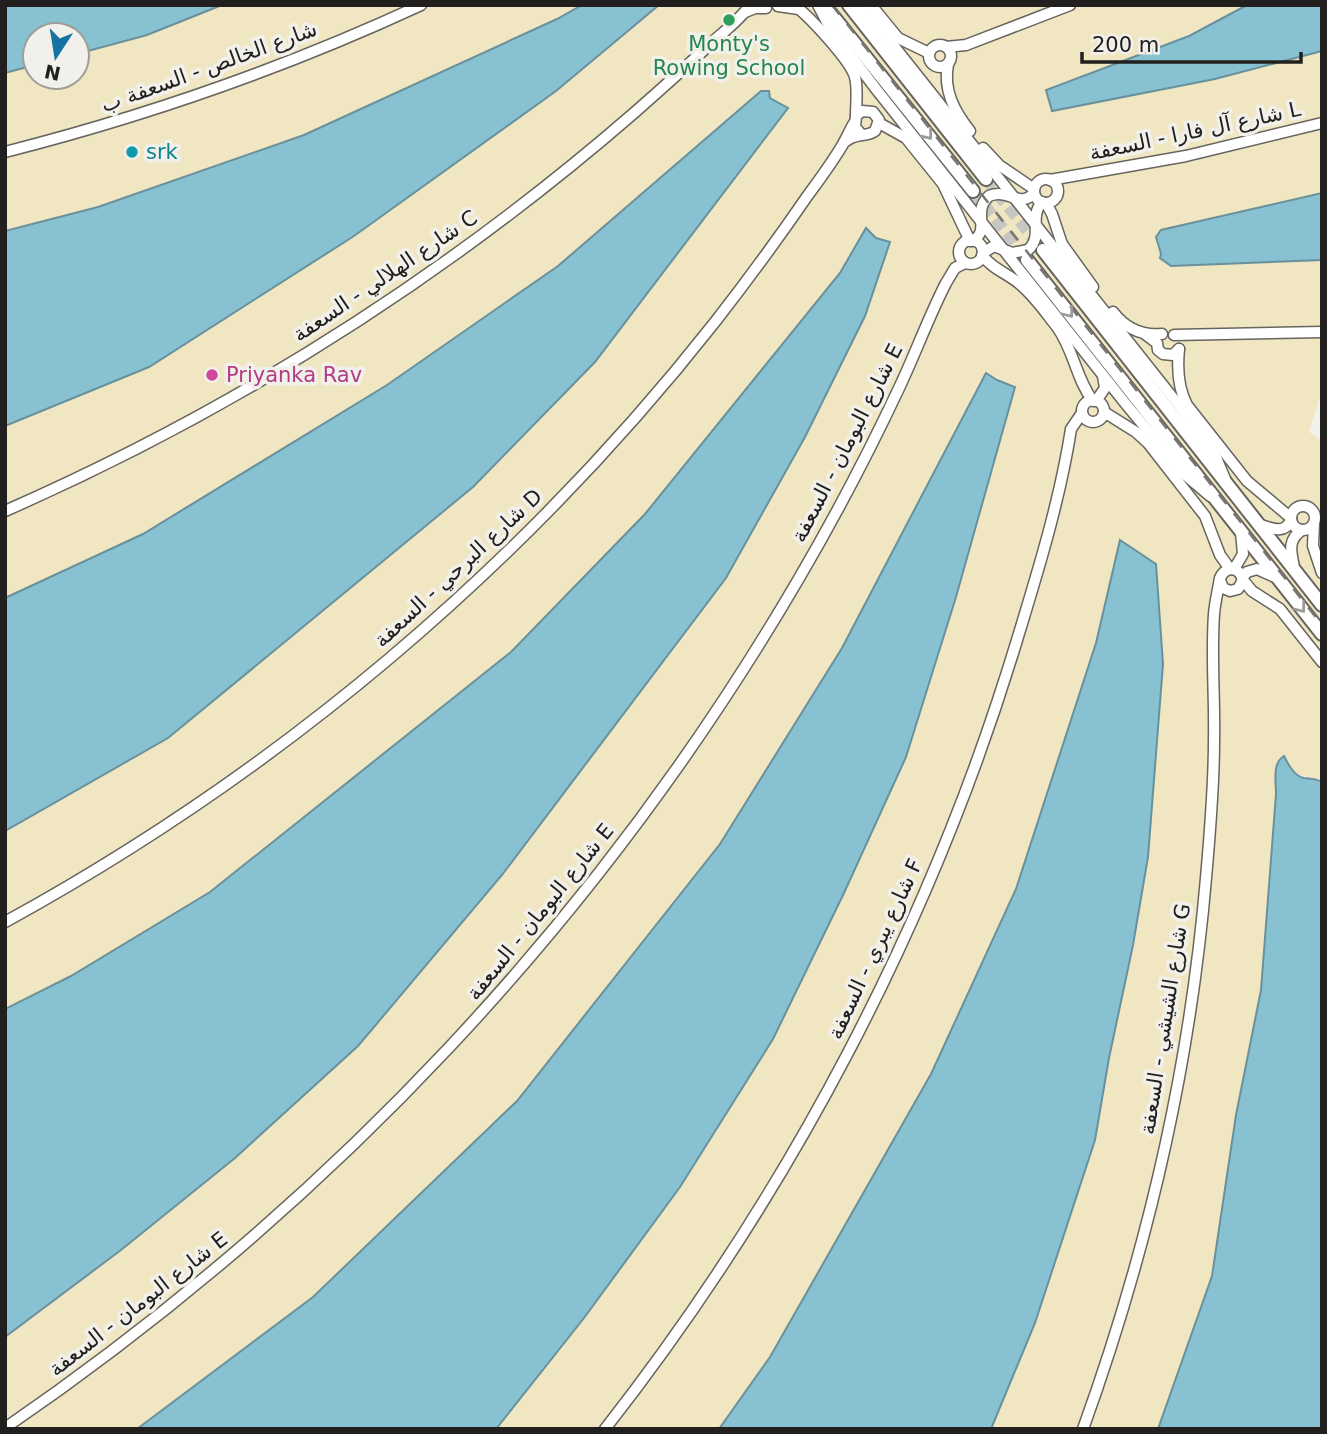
<svg xmlns="http://www.w3.org/2000/svg" width="1327" height="1434" font-family="'DejaVu Sans','Noto Sans Arabic',sans-serif">
<style>
.sand{fill:#f0e6c1}
.water{fill:#88c1d1;stroke:#69919b;stroke-width:2}
.lines{fill:none;stroke-linecap:round;stroke-linejoin:round}
.major-tunnel{stroke:#c8c6c1;stroke-width:12;stroke-dasharray:12 6;stroke-linecap:butt}
.minor-casing{stroke:#676560;stroke-width:13}
.major-casing{stroke:#676560;stroke-width:16}
.minor{stroke:#fff;stroke-width:10}
.major{stroke:#fff;stroke-width:12}
.rail{stroke:#797773;stroke-width:2.5;stroke-dasharray:12 12;stroke-linecap:butt}
.oneway{stroke:#9b9b9a}
.leisure-dot{fill:#2e9e5b;stroke:#f2f0ea;stroke-width:2.5}
.culture-dot{fill:#0f9aa8;stroke:#f2f0ea;stroke-width:2.5}
.hotel-dot{fill:#d1479c;stroke:#f2f0ea;stroke-width:2.5}
.labels{text-anchor:middle;stroke-width:7;stroke-linejoin:round;paint-order:stroke}
.leisure-label{font-size:21px;fill:#27864d;stroke:#f2f0ea}
.street-label{font-size:21px;fill:#21201e;stroke:#f2f0ea}
.culture-label{font-size:21px;fill:#0d838f;stroke:#f2f0ea;text-anchor:start}
.hotel-label{font-size:21px;fill:#b23c85;stroke:#f2f0ea;text-anchor:start}
</style>
<rect width="100%" height="100%" fill="#f2f0ea"/>
<g class="sand">
<polygon points="222,5 582,5 557,19 304,135 98,207 5,231 5,73 35,65 35,77 77,77 77,54 147,34"/>
<path d="M659 5H1247C1185 38 1121 65 1054 85L1053 111 1214 79 1322 51V193L1161 230 1156 244 1161 254 1246 264 1322 260V399H1319L1309 432 1322 441V782C1304 772 1297 782 1285 758L1276 768V794L1261 990 1236 1115 1212 1276 1158 1429H991L1035 1323 1063 1232 1109 1058 1133 945 1148 857 1163 664 1156 564 1121 540 1096 643 1016 889 931 1074 770 1357 719 1429H496L584 1318 680 1187 773 1039 906 757 956 597 1015 387 986 373 974 392 967 410 842 648 720 844 517 1101 313 1297 137 1429H5V1337L121 1250 235 1158 358 1046 502 875 726 578 805 437 889 242 876 238 865 228 840 273 645 514 511 652 210 892 71 976 5 1008V831L168 738 783 105 770 98 558 266 387 385 143 534 5 598V426L149 367 354 236 556 91Z"/>
</g>
<g class="water">
<polygon points="5,5 222,5 147,35 77,54 77,35 35,35 35,65 5,73"/>
<polygon points="582,5 659,5 556,91 354,236 149,367 5,426 5,231 98,207 304,135 557,19"/>
<polygon points="1247,5 1322,5 1322,51 1215,79 1052,111 1046,90 1189,36"/>
<polygon points="761,91 769,91 770,98 788,108 595,362 473,487 168,738 5,831 5,598 143,534 387,385 558,266"/>
<polygon points="1322,193 1322,260 1171,266 1160,258 1161,254 1156,237 1161,230"/>
<polygon points="866,228 876,238 890,242 865,316 805,437 726,578 502,875 358,1046 235,1158 121,1250 5,1337 5,1009 71,976 210,892 511,652 645,514 840,273"/>
<polygon points="986,373 997,380 1015,387 956,597 906,757 844,893 773,1039 680,1187 584,1318 496,1429 137,1429 313,1297 517,1101 720,844 842,648"/>
<polygon points="1120,540 1156,564 1163,664 1148,857 1133,945 1109,1058 1095,1140 1035,1323 991,1429 719,1429 770,1357 931,1074 1016,889 1096,643"/>
<path d="M1284 756C1288 764 1294 776 1304 778 1312 779 1315 778 1322 782V1429H1158L1212 1276 1236 1115 1261 990 1276 794C1276 781 1272 763 1284 756Z"/>
</g>
<g class="lines">
<g class="major-tunnel">
<polyline points="986,179 1043,250"/>
<polyline points="973,191 1027,259"/>
</g>
<defs>
<g id="minor">
<path d="M794 5C809 16 850 60 855 77 858 87 856 105 856 116"/>
<polyline points="818,5 830,28 876,89 1125,403 1183,473 1210,496"/>
<polyline points="858,5 882,31 1181,408 1215,455 1225,479"/>
<polyline points="871,5 898,38 929,53"/>
<polyline points="778,6 799,9"/>
<polyline points="745,12 755,8 766,8"/>
<circle cx="940" cy="56" r="11"/>
<polyline points="946,47 966,45 1070,5"/>
<path d="M948 64C943 90 954 111 970 131"/>
<polyline points="879,123 906,138 943,184 970,241"/>
<path d="M846 141C858 132 865 138 875 131L879 120 873 112 862 111 856 116 855 127 860 133"/>
<polyline points="983,148 999,165 1034,189"/>
<path d="M5 152C147 116 287 67 421 5"/>
<circle cx="1046" cy="191" r="12"/>
<polyline points="1050,180 1186,156 1322,123"/>
<polyline points="1046,203 1052,214 1062,244 1093,287"/>
<circle cx="971" cy="252" r="12"/>
<path d="M972 241C992 230 971 212 989 196 1009 188 1020 209 1034 193"/>
<path d="M983 253 994 246 1012 253 1028 250C1044 236 1028 218 1042 202"/>
<path d="M982 255C992 269 1009 274 1021 285 1035 297 1046 313 1057 327 1074 350 1076 379 1093 401"/>
<path d="M1113 312C1126 329 1142 336 1162 334"/>
<polyline points="1145,334 1157,343 1158,350 1163,354 1173,355 1179,349"/>
<polyline points="1174,335 1322,332"/>
<path d="M1179 349C1177 368 1178 388 1187 405L1247 481 1291 518"/>
<circle cx="1093" cy="411" r="11"/>
<polyline points="1096,401 1105,388 1103,376"/>
<polyline points="1104,412 1136,432 1148,443 1205,516 1220,555 1230,569"/>
<circle cx="1303" cy="518" r="12"/>
<path d="M5 511C233 411 446 276 634 113 659 91 684 69 708 46 722 33 739 21 750 5"/>
<polyline points="1314,523 1313,546 1322,573"/>
<path d="M1261 525C1273 529 1285 534 1291 520"/>
<path d="M1294 567C1291 552 1287 540 1302 530"/>
<polyline points="1234,569 1243,554 1241,532"/>
<polyline points="1242,578 1247,572 1257,569 1275,577"/>
<polyline points="1243,580 1252,591 1280,609 1322,662"/>
<path d="M5 922C279 772 522 567 715 322 747 281 777 240 806 198 819 180 832 163 843 144 847 137 850 130 854 123"/>
<path d="M5 1428C329 1206 600 919 798 580 835 517 869 452 900 386 916 352 929 316 946 283L955 268 965 263"/>
<path d="M605 1429C789 1194 931 925 1017 640 1038 571 1060 500 1071 429L1082 413"/>
<path d="M1083 1429C1147 1252 1190 1066 1206 878 1210 833 1214 787 1214 741 1215 699 1211 656 1214 614 1215 602 1218 590 1220 578 1226 565 1240 567 1243 580L1238 589 1230 591 1223 588 1220 580"/>
</g>
<g id="major">
<polyline points="824,5 973,191"/>
<polyline points="849,5 986,179"/>
<polyline points="1043,250 1322,605"/>
<polyline points="1027,260 1322,634"/>
</g>
</defs>
<use href="#minor" class="minor-casing"/>
<use href="#major" class="major-casing"/>
<use href="#minor" class="minor"/>
<use href="#major" class="major"/>
<polyline class="rail" points="832,5 1322,625"/>
</g>
<defs><path id="oneway-chevron" d="M-2-3.5L2.5 0L-2 3.5" fill="none" stroke-width="1.6" stroke-linecap="round" stroke-linejoin="round" transform="scale(1.75)"/></defs>
<g class="oneway">
<use href="#oneway-chevron" transform="translate(928 135) rotate(51)"/>
<use href="#oneway-chevron" transform="translate(1069 313) rotate(52)"/>
<use href="#oneway-chevron" transform="translate(1301 608) rotate(52)"/>
</g>
<circle class="leisure-dot" cx="729" cy="20" r="7"/>
<circle class="culture-dot" cx="132" cy="152" r="7"/>
<circle class="hotel-dot" cx="212" cy="375" r="7"/>
<g class="labels">
<g class="leisure-label">
<text x="729" y="51">Monty's<tspan x="729" dy="24">Rowing School</tspan></text>
</g>
<g class="street-label">
<text transform="translate(209 67) rotate(-20)" y="7">شارع الخالص - السعفة ب</text>
<text transform="translate(1195 131) rotate(-12)" y="7">شارع آل فارا - السعفة L</text>
<text transform="translate(385 276) rotate(-34)" y="7">شارع الهلالي - السعفة C</text>
<text transform="translate(847 443) rotate(-63)" y="7">شارع البومان - السعفة E</text>
<text transform="translate(458 568) rotate(-43)" y="7">شارع البرحي - السعفة D</text>
<text transform="translate(540 912) rotate(-51)" y="7">شارع البومان - السعفة E</text>
<text transform="translate(875 949) rotate(-65)" y="7">شارع يبري - السعفة F</text>
<text transform="translate(1165 1019) rotate(-81)" y="7">شارع الشيشي - السعفة G</text>
<text transform="translate(138 1304) rotate(-38)" y="7">شارع البومان - السعفة E</text>
</g>
<g class="culture-label">
<text x="146" y="159">srk</text>
</g>
<g class="hotel-label">
<text x="226" y="382">Priyanka Rav</text>
</g>
</g>
<rect width="1327" height="1434" fill="none" stroke="#21201e" stroke-width="14"/>
<g transform="translate(56 56) rotate(192)"><circle r="33" fill="#f2f0ea" stroke="#9e9d98" stroke-width="2"/>
<path d="M0-5L12 26L0 18L-12 26Z" fill="#1573a1"/>
<text y="-10" font-size="19" font-weight="bold" text-anchor="middle" fill="#21201e">N</text>
</g>
<path d="M1082 52v10h219v-10" fill="none" stroke="#21201e" stroke-width="3.5"/>
<text x="1092" y="52" font-size="21" fill="#21201e" stroke="#f2f0ea" stroke-width="5" paint-order="stroke">200 m</text>
</svg>
